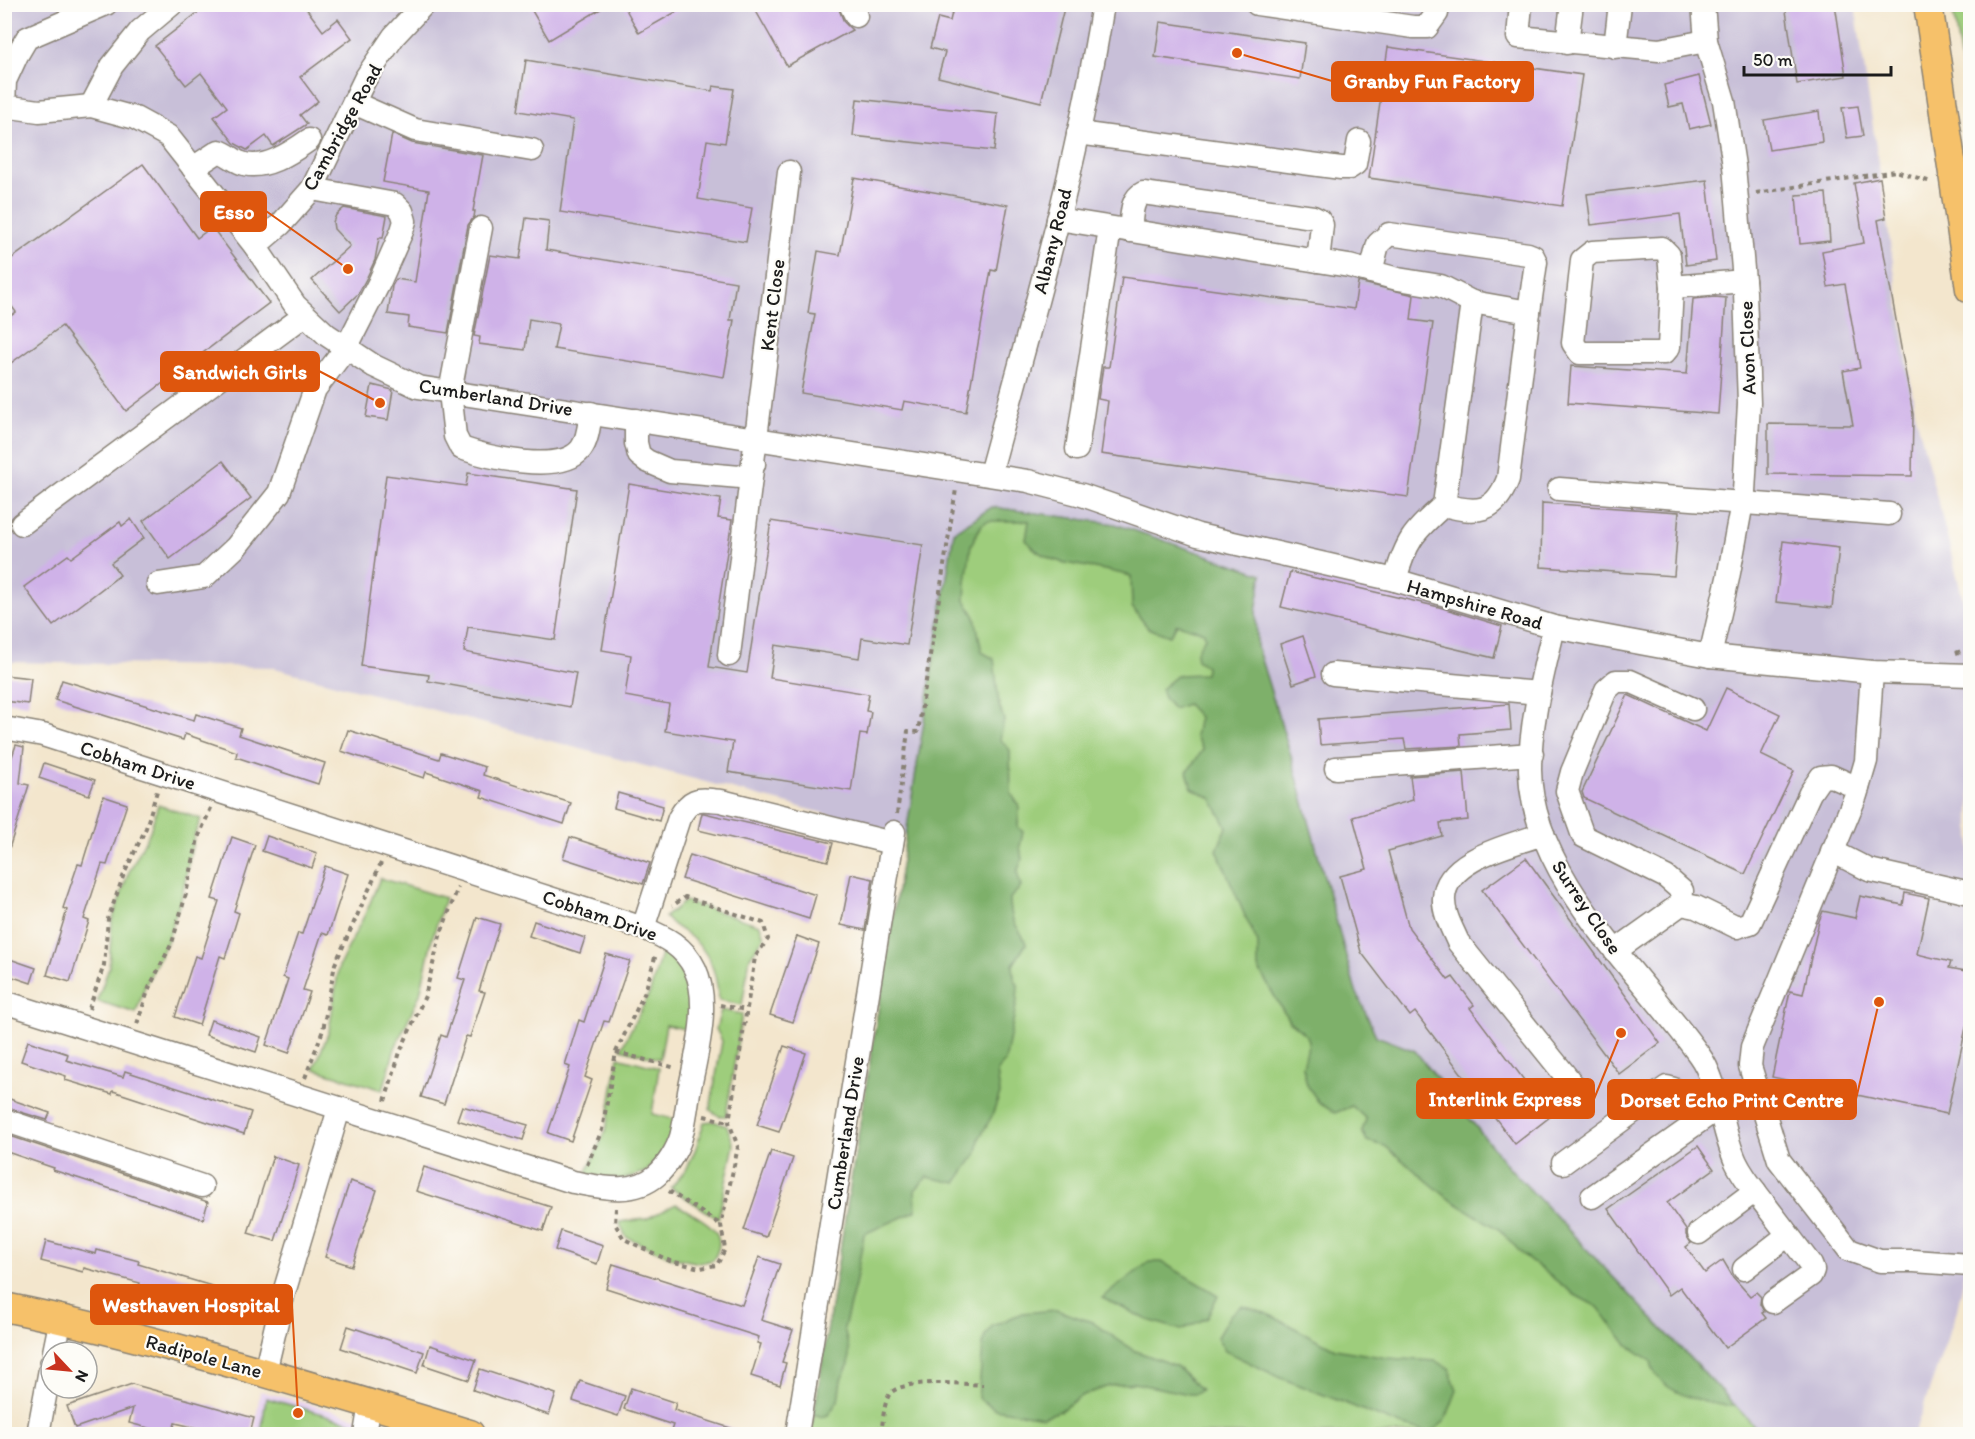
<svg xmlns="http://www.w3.org/2000/svg" width="1975" height="1439" font-family="Itim,sans-serif">
<style>
.built{fill:#e6d2f0}
.industrial{fill:#c8bfd8}
.green{fill:#9ecd7b;stroke:#5d744c;stroke-width:1.5}
.forest{fill:#7eb06b;stroke:#4d6644;stroke-width:1.5}
.building{fill:#cfb2e8}
.lines{fill:none;stroke-linecap:round;stroke-linejoin:round}
.minor-casing{stroke:#888174;stroke-width:25}
.major-casing{stroke:#888174;stroke-width:31}
.path{stroke:#888174;stroke-width:4;stroke-dasharray:4.5 4.5;stroke-linecap:butt}
.minor{stroke:#fff;stroke-width:22}
.major{stroke:#f6c16b;stroke-width:28}
.labels{text-anchor:middle;stroke-width:4.5;stroke-linejoin:round;paint-order:stroke}
.street-label{font-size:20px;fill:#1c1c1c;stroke:#fdfcf7}
.leader{fill:none;stroke:#de560d;stroke-width:2}
.callout-dot{fill:#de560d;stroke:#fdfcf7;stroke-width:2}
.callout{fill:#de560d;stroke:#de560d;stroke-width:2}
.callout-label{font-size:21px;text-anchor:middle;font-weight:bold;fill:#fff}
</style>
<rect width="100%" height="100%" fill="#fdfcf7"/>
<filter id="ink" filterUnits="userSpaceOnUse"><feTurbulence type="fractalNoise" baseFrequency=".0167" numOctaves="2"/><feDisplacementMap in="SourceGraphic" scale="12" xChannelSelector="R" yChannelSelector="G"/><feConvolveMatrix kernelMatrix="1 2 1 2 8 2 1 2 1" color-interpolation-filters="sRGB"/></filter>
<filter id="wash" filterUnits="userSpaceOnUse"><feTurbulence type="fractalNoise" baseFrequency=".008" numOctaves="4" result="noise"/><feDisplacementMap in="SourceGraphic" scale="24" xChannelSelector="R" yChannelSelector="G"/><feGaussianBlur stdDeviation="1.35" result="paint"/><feColorMatrix in="noise" values="0 0 0 0 0 0 0 0 0 0 0 0 0 0 0 0 0 1.4 0 .05"/><feComposite in="paint" operator="in"/></filter>
<g filter="url(#wash)">
<rect width="100%" height="100%" fill="#f3e6cd"/>
<polygon class="built" points="260,1391 419,1434 254,1434"/>
<polygon class="industrial" points="5,5 1855,5 1915,412 1970,627 1970,1246 1957,1310 1914,1434 1803,1434 1794,1431 1786,1434 1762,1434 1506,1164 1426,1065 1396,1043 1376,1036 1355,989 1291,756 1257,647 1256,611 1262,574 1115,524 992,507 955,532 906,835 271,667 5,662"/>
<g class="green">
<polygon points="1952,5 1970,5 1970,119"/>
<polygon points="992,507 1115,524 1262,574 1256,611 1257,647 1291,756 1355,989 1376,1036 1415,1051 1506,1164 1762,1434 811,1434 954,532"/>
<polygon points="158,805 201,819 194,836 182,895 167,942 145,986 136,1013 97,1001 109,967 112,921 128,874 150,831"/>
<polygon points="380,878 445,898 432,939 420,994 395,1048 383,1090 314,1069 329,1031 339,966 368,908"/>
<path d="M685 901 760 925 764 937 750 957 742 1005 719 1000C716 972 711 952 687 934 679 928 671 925 665 917Z"/>
<path d="M662 951C690 964 695 996 690 1024L684 1029 666 1025 660 1059 621 1049 650 992Z"/>
<polygon points="721,1010 742,1014 726,1116 719,1116 710,1110 722,1041 716,1029"/>
<polygon points="618,1057 659,1068 652,1114 677,1120 667,1150 647,1171 621,1180 586,1174 606,1130"/>
<polygon points="713,1121 727,1126 734,1145 718,1219 671,1188 687,1168 696,1148 704,1122"/>
<path d="M676 1204C699 1219 733 1229 713 1260L700 1263 670 1257 626 1237 619 1222 646 1219Z"/>
<polygon points="266,1398 351,1422 349,1434 261,1434"/>
</g>
<g class="forest">
<path d="M992 507 1115 524 1262 574 1256 611 1257 647 1291 756 1355 989 1376 1036 1415 1051 1506 1164 1735 1406C1707 1405 1655 1393 1651 1361L1627 1345 1598 1307 1575 1295 1522 1254 1500 1230 1449 1199 1385 1146 1367 1141 1362 1131 1366 1119 1352 1106 1335 1113 1319 1103 1307 1085 1303 1067 1309 1041 1307 1036 1289 1021 1258 968V943L1245 916 1217 850 1227 827 1211 798 1192 788 1187 772 1203 750 1195 736 1199 717 1187 704 1173 709 1164 698 1161 689 1178 675 1205 674 1206 666 1197 660 1196 653 1205 637 1204 632 1177 624 1170 636 1148 628 1132 607 1131 576C1119 573 1106 570 1094 568 1067 563 1044 563 1026 540L1029 521H987L981 526 971 545 966 582 965 600 975 617 982 652 994 659 999 705 1004 720 1000 739 1010 750 1011 793 1019 806 1018 827 1023 832 1020 846 1022 860 1017 872 1021 887 1010 898C1010 908 1011 919 1017 927 1021 934 1024 936 1026 944L1013 965 1014 978 1018 985 1017 1001 1005 1062 997 1071 1000 1094 992 1116 979 1139 977 1153 956 1183 927 1177 915 1190 916 1211 864 1234 855 1285 844 1328 849 1350V1364L841 1380 838 1401 828 1415 822 1417 814 1414 954 532Z"/>
<polygon points="1149,1262 1162,1262 1218,1295 1207,1318 1181,1330 1148,1320 1102,1298"/>
<polygon points="1242,1306 1268,1314 1335,1349 1387,1358 1435,1361 1449,1368 1457,1390 1445,1421 1430,1433 1403,1426 1281,1378 1225,1351 1217,1337 1230,1315"/>
<polygon points="1056,1310 1092,1322 1133,1350 1176,1366 1201,1390 1195,1394 1189,1394 1134,1383 1109,1386 1081,1396 1060,1411 1043,1417 995,1409 978,1398 984,1337 992,1326 1022,1313"/>
</g>
<g id="blocks">
<g class="building">
<polygon points="209,4 303,4 323,31 338,19 352,38 300,77 318,101 300,115 307,124 273,146 266,136 247,150 234,143 214,117 227,107 201,73 186,85 155,46"/>
<polygon points="528,4 609,4 549,40"/>
<polygon points="623,4 690,4 639,33"/>
<polygon points="752,4 837,4 844,22 852,30 787,66"/>
<polygon points="954,4 982,10 983,4 1065,4 1041,102 938,77 945,52 930,48 938,18 950,21"/>
<polygon points="1785,4 1835,4 1846,76 1797,84"/>
<polygon points="1160,22 1305,43 1300,79 1155,57"/>
<polygon points="1388,47 1582,75 1562,206 1369,178"/>
<polygon points="526,60 712,91 713,86 734,89 725,143 707,140 698,199 752,208 746,242 560,212 573,120 518,111"/>
<polygon points="1699,76 1711,124 1689,129 1683,104 1669,107 1664,85"/>
<polygon points="857,99 998,114 994,151 853,136"/>
<polygon points="1858,106 1863,136 1847,138 1842,108"/>
<polygon points="1819,111 1822,142 1769,150 1764,120"/>
<polygon points="392,134 412,143 483,155 473,211 475,211 474,217 468,225 448,333 408,327 409,317 388,314 392,286 396,279 415,282 429,190 383,182"/>
<polygon points="143,164 197,238 212,227 269,303 126,411 62,326 4,368 4,321 16,312 4,296 4,264"/>
<polygon points="854,178 1008,205 996,271 991,270 966,412 904,401 902,410 801,393 815,314 808,313 818,251 840,255"/>
<polygon points="1880,178 1886,218 1878,220 1913,414 1912,476 1768,474 1768,424 1853,425 1843,371 1860,368 1845,284 1828,287 1822,251 1864,243 1854,183"/>
<polygon points="1707,180 1716,261 1686,265 1680,214 1591,225 1587,194"/>
<polygon points="1826,193 1830,241 1800,244 1796,195"/>
<polygon points="344,208 387,216 383,238 379,238 375,260 367,277 358,294 340,311 312,280 350,246 334,229 333,222 336,215"/>
<polygon points="526,218 549,221 546,250 736,282 730,320 734,320 724,377 554,349 559,324 529,319 525,350 479,344 480,337 474,336 490,255 520,259"/>
<polygon points="1122,277 1354,309 1358,282 1414,295 1411,320 1433,323 1408,497 1101,454 1108,401 1098,399 1103,367 1109,367"/>
<polygon points="1715,297 1726,298 1718,414 1568,403 1571,366 1687,374 1693,299"/>
<polygon points="372,385 393,390 388,420 366,417"/>
<polygon points="223,461 251,498 170,559 143,521"/>
<polygon points="468,473 577,489 555,640 468,627 464,652 576,673 570,707 428,681 429,675 361,666 386,475 466,486"/>
<polygon points="629,484 721,499 718,518 732,520 709,667 747,673 771,521 923,545 907,645 862,638 859,658 775,645 770,678 869,694 866,711 871,712 867,735 860,734 851,791 728,772 733,742 665,731 669,704 625,696 631,655 602,650"/>
<polygon points="1542,503 1679,512 1674,576 1541,567"/>
<polygon points="131,519 144,538 111,563 120,575 53,626 24,587 68,555 71,558 120,522 122,526"/>
<polygon points="1783,541 1839,548 1832,608 1776,602"/>
<polygon points="1290,572 1439,607 1502,626 1494,658 1281,607"/>
<polygon points="1303,636 1316,676 1293,684 1280,644"/>
<polygon points="4,675 31,678 28,704 4,701"/>
<polygon points="62,680 194,720 196,714 241,728 239,735 325,763 318,784 236,757 237,752 185,734 183,740 55,700"/>
<polygon points="1726,688 1780,714 1761,755 1794,771 1745,874 1584,798 1582,792 1628,695 1706,731"/>
<polygon points="1509,704 1511,730 1460,734 1461,746 1406,749 1404,739 1320,745 1318,719"/>
<polygon points="348,730 439,759 441,753 485,767 483,775 571,803 564,824 481,797 483,791 426,772 424,778 341,751"/>
<polygon points="16,745 24,747 20,783 29,785 8,852 4,852 4,780"/>
<polygon points="44,763 95,780 89,795 39,778"/>
<polygon points="1464,772 1468,820 1440,823 1442,836 1388,851 1409,928 1448,980 1453,977 1474,1005 1470,1008 1551,1116 1515,1144 1415,1012 1410,1016 1361,952 1340,876 1367,869 1353,817 1413,800 1410,776"/>
<polygon points="618,793 663,806 659,821 614,808"/>
<polygon points="103,796 127,804 107,865 102,864 84,919 89,921 70,982 47,975 67,910 63,908 78,864 82,865"/>
<polygon points="702,813 704,813 833,843 828,861 698,830"/>
<polygon points="267,836 317,853 312,868 262,851"/>
<polygon points="232,837 255,845 234,911 239,913 225,958 220,956 199,1025 175,1017 195,956 201,958 219,901 212,899"/>
<polygon points="570,837 650,863 643,884 563,858"/>
<polygon points="690,855 816,895 809,919 682,879"/>
<polygon points="1526,858 1660,1043 1619,1074 1482,890"/>
<polygon points="325,866 348,874 328,935 322,933 303,990 310,992 289,1053 266,1045 288,979 283,977 298,933 302,934"/>
<polygon points="851,874 873,879 865,930 841,925"/>
<polygon points="1905,893 1929,898 1917,954 1951,962 1949,968 1971,972 1971,1005 1947,1114 1772,1077 1790,991 1803,994 1819,921 1823,911 1855,918 1860,896 1903,905"/>
<polygon points="477,917 500,924 479,991 485,992 470,1037 466,1036 444,1104 421,1097 441,1035 446,1037 465,980 458,978"/>
<polygon points="534,921 585,938 580,953 529,936"/>
<polygon points="797,936 819,944 793,1022 770,1015"/>
<polygon points="606,954 630,961 609,1022 604,1021 585,1077 592,1080 571,1141 548,1133 570,1067 565,1065 579,1020 584,1022"/>
<polygon points="4,957 36,968 31,983 4,974"/>
<polygon points="211,1020 261,1037 256,1052 206,1035"/>
<polygon points="28,1041 68,1054 66,1060 123,1077 125,1071 251,1112 244,1134 113,1091 112,1094 65,1080 66,1076 21,1061"/>
<polygon points="784,1046 806,1053 779,1132 757,1125"/>
<polygon points="4,1097 50,1113 47,1120 4,1107"/>
<polygon points="462,1106 528,1125 523,1140 457,1120"/>
<polygon points="4,1134 208,1202 203,1219 53,1170 54,1168 4,1151"/>
<polygon points="1698,1146 1714,1169 1667,1203 1686,1230 1686,1235 1691,1243 1686,1247 1705,1273 1723,1260 1733,1277 1750,1296 1756,1292 1761,1297 1760,1304 1764,1312 1762,1313 1766,1318 1725,1348 1680,1287 1669,1295 1608,1209"/>
<polygon points="771,1151 793,1158 766,1237 744,1230"/>
<polygon points="273,1156 299,1165 275,1241 248,1233"/>
<polygon points="424,1167 551,1207 543,1231 416,1191"/>
<polygon points="350,1181 377,1190 352,1266 325,1257"/>
<polygon points="561,1231 603,1245 597,1264 555,1250"/>
<polygon points="46,1241 96,1254 97,1250 139,1261 138,1264 222,1289 216,1310 139,1288 140,1283 84,1268 83,1272 41,1261"/>
<polygon points="759,1257 780,1264 761,1320 793,1330 782,1362 786,1363 780,1385 751,1376 761,1344 757,1343 759,1337 606,1288 613,1264 742,1305"/>
<polygon points="348,1326 424,1352 417,1373 341,1348"/>
<polygon points="430,1345 476,1360 469,1380 424,1365"/>
<polygon points="480,1369 556,1394 549,1415 473,1390"/>
<polygon points="580,1381 625,1396 618,1416 573,1401"/>
<polygon points="132,1384 254,1418 250,1434 224,1434 175,1423 172,1434 129,1423 133,1408 75,1428 67,1406"/>
<polygon points="631,1388 676,1403 674,1410 740,1431 740,1434 670,1434 673,1425 624,1409"/>
</g>
</g>
</g>
<g filter="url(#ink)">
<use href="#blocks" fill-opacity="0" stroke="#888174" stroke-width="1.5"/>
<g class="lines">
<defs>
<g id="minor">
<polyline points="850,4 856,16"/>
<polyline points="1257,4 1413,27 1427,27 1437,13 1438,4"/>
<polyline points="1521,4 1518,37 1659,50 1706,41"/>
<polyline points="1703,4 1706,41 1724,101 1734,166 1745,292 1749,403 1744,492 1728,578 1710,656"/>
<polyline points="1567,43 1572,4"/>
<polyline points="1615,47 1620,4"/>
<polyline points="354,103 415,130 532,150"/>
<polyline points="4,106 39,111 91,106 135,118 168,136 255,246 295,305 327,335 374,366 418,387 1028,481 1082,495 1198,535 1395,580 1554,627 1710,656 1872,672 1970,675"/>
<polyline points="4,106 5,81 17,55 27,38 106,4"/>
<polyline points="91,106 112,66 140,31 172,4"/>
<polyline points="1078,133 1341,168 1349,168 1355,164 1359,141"/>
<path d="M193 168 219 151C228 154 232 159 239 162 262 173 292 152 309 140"/>
<path d="M1058 219 1349 266 1398 279 1441 286 1472 302 1444 505C1413 532 1406 541 1395 580"/>
<path d="M481 228 450 392 455 436 461 448C487 457 561 475 581 449 588 440 589 424 591 413"/>
<path d="M1130 231C1132 218 1130 199 1143 193L1313 217 1319 220 1322 225 1318 261"/>
<polyline points="255,246 281,224 312,189 365,79 394,36 424,4"/>
<polygon points="1662,248 1669,255 1672,287 1669,347 1664,353 1580,353 1573,343 1582,260 1592,252"/>
<polyline points="1371,272 1378,244 1389,234 1528,254 1533,256 1536,262 1529,312"/>
<polyline points="1672,287 1744,281"/>
<polyline points="636,420 636,443 639,455 647,461 670,471 740,477 749,473 754,464"/>
<polyline points="1077,449 1110,228"/>
<path d="M990 474C1032 319 1078 164 1103 4"/>
<polyline points="1559,489 1889,514"/>
<path d="M1444 505C1478 514 1495 513 1508 479L1529 312 1472 302"/>
<polyline points="22,524 305,315"/>
<polyline points="158,584 204,577 236,547 279,493 315,389 346,348 379,283 402,231 405,221 402,211 395,204 312,189"/>
<path d="M1554 627C1543 674 1530 722 1530 770 1531 877 1641 973 1699 1055 1719 1082 1721 1130 1736 1162 1743 1177 1755 1191 1764 1203 1780 1224 1795 1244 1811 1265L1813 1270 1811 1275 1773 1302"/>
<polyline points="729,655 789,172"/>
<polyline points="1872,672 1866,761 1856,795 1752,1047 1750,1066 1779,1160 1849,1250 1880,1261 1914,1261 1970,1265"/>
<polyline points="1333,674 1539,693"/>
<path d="M4 728 43 735 643 928C665 937 684 946 695 969 711 1003 696 1056 689 1092 687 1106 685 1122 681 1137 677 1150 667 1166 657 1175 633 1196 600 1187 573 1182L4 1002"/>
<polyline points="1336,768 1532,754"/>
<path d="M1543 834C1513 845 1446 858 1444 898 1443 913 1452 928 1458 942L1574 1086"/>
<polyline points="1832,851 1869,870 1970,893"/>
<polyline points="1681,904 1682,891 1666,877 1583,836 1567,791 1572,772 1606,690 1616,681 1630,681 1693,709"/>
<path d="M643 928 679 818C692 796 698 799 721 801L892 843"/>
<polyline points="1615,951 1681,904 1696,907 1737,927 1750,923 1810,793 1821,777 1831,776 1858,788"/>
<polyline points="4,1120 202,1186"/>
<polyline points="1563,1163 1667,1087 1674,1089 1699,1121"/>
<polyline points="1592,1197 1711,1113"/>
<polyline points="1699,1233 1755,1191"/>
<polyline points="1744,1269 1788,1235"/>
<polyline points="54,1352 61,1318"/>
<polyline points="265,1372 283,1296 339,1109"/>
<polyline points="38,1434 51,1364"/>
<polyline points="365,1434 370,1404"/>
<polyline points="797,1434 894,832"/>
</g>
<g id="major">
<polyline points="1928,4 1970,289"/>
<path d="M4 1307C162 1339 316 1388 470 1434"/>
</g>
</defs>
<use href="#minor" class="minor-casing"/>
<use href="#major" class="major-casing"/>
<g class="path">
<polyline points="1756,193 1896,171 1931,182"/>
<polyline points="1956,653 1970,648"/>
<polyline points="897,814 908,731 918,732 956,489"/>
<polyline points="720,1005 746,1010"/>
<polyline points="89,1009 104,965 108,919 124,874 146,828 157,791"/>
<polyline points="137,1024 149,988 172,943 186,894 198,838 211,808"/>
<polyline points="616,1052 676,1068"/>
<polyline points="305,1078 323,1030 335,964 381,863"/>
<polyline points="385,1101 400,1052 425,996 440,936 458,887"/>
<polyline points="704,1116 729,1122"/>
<polyline points="587,1165 602,1130 616,1052 645,992 656,954"/>
<polyline points="669,1191 721,1225"/>
<polyline points="616,1208 615,1224 624,1239 670,1261 700,1268 717,1265 725,1249 721,1225 738,1147 729,1122 755,957 768,939 763,923 685,897 672,906"/>
<path d="M881 1434C883 1423 883 1408 888 1397 896 1377 963 1384 983 1385"/>
</g>
<use href="#minor" class="minor"/>
<use href="#major" class="major"/>
</g>
</g>
<g class="labels">
<g class="street-label">
<text transform="translate(342 127) rotate(-61)" y="7">Cambridge Road</text>
<text transform="translate(1052 241) rotate(-76)" y="7">Albany Road</text>
<text transform="translate(772 305) rotate(-83)" y="7">Kent Close</text>
<text transform="translate(1747 348) rotate(-92)" y="7">Avon Close</text>
<text transform="translate(496 397) rotate(9)" y="7">Cumberland Drive</text>
<text transform="translate(1475 604) rotate(16)" y="7">Hampshire Road</text>
<text transform="translate(138 765) rotate(18)" y="7">Cobham Drive</text>
<text transform="translate(1587 907) rotate(56)" y="7">Surrey Close</text>
<text transform="translate(600 915) rotate(19)" y="7">Cobham Drive</text>
<text transform="translate(845 1133) rotate(-81)" y="7">Cumberland Drive</text>
<text transform="translate(204 1356) rotate(15)" y="7">Radipole Lane</text>
</g>
</g>
<path class="leader" d="M1237 53L1332 81M348 269L266 211M380 403L319 371M1621 1033L1594 1099M1879 1002L1856 1099M298 1413L292 1305"/>
<g class="callout-dot">
<circle cx="1237" cy="53" r="6"/>
<circle cx="348" cy="269" r="6"/>
<circle cx="380" cy="403" r="6"/>
<circle cx="1621" cy="1033" r="6"/>
<circle cx="1879" cy="1002" r="6"/>
<circle cx="298" cy="1413" r="6"/>
</g>
<g class="callout">
<rect x="1332" y="62" width="201" height="39" rx="6"/>
<rect x="201" y="192" width="65" height="39" rx="6"/>
<rect x="161" y="352" width="158" height="39" rx="6"/>
<rect x="1417" y="1079" width="177" height="39" rx="6"/>
<rect x="1608" y="1080" width="248" height="39" rx="6"/>
<rect x="91" y="1285" width="201" height="39" rx="6"/>
</g>
<g class="callout-label">
<text x="1432" y="88">Granby Fun Factory</text>
<text x="234" y="219">Esso</text>
<text x="240" y="379">Sandwich Girls</text>
<text x="1505" y="1106">Interlink Express</text>
<text x="1732" y="1107">Dorset Echo Print Centre</text>
<text x="191" y="1312">Westhaven Hospital</text>
</g>
<rect width="1975" height="1439" fill="none" stroke="#fdfcf7" stroke-width="24"/>
<g transform="translate(69 1370) rotate(116)"><circle r="28" fill="#fdfcf7" stroke="#a3a29f" stroke-width="1.5"/>
<path d="M0-4.5L10 22L0 15L-10 22Z" fill="#c8321e"/>
<text y="-9" font-size="16" font-weight="bold" text-anchor="middle" fill="#1c1c1c">N</text>
</g>
<path d="M1744 66v9h147v-9" fill="none" stroke="#1c1c1c" stroke-width="3"/>
<text x="1753" y="66" font-size="18" fill="#1c1c1c" stroke="#fdfcf7" stroke-width="4.5" paint-order="stroke">50 m</text>
</svg>
